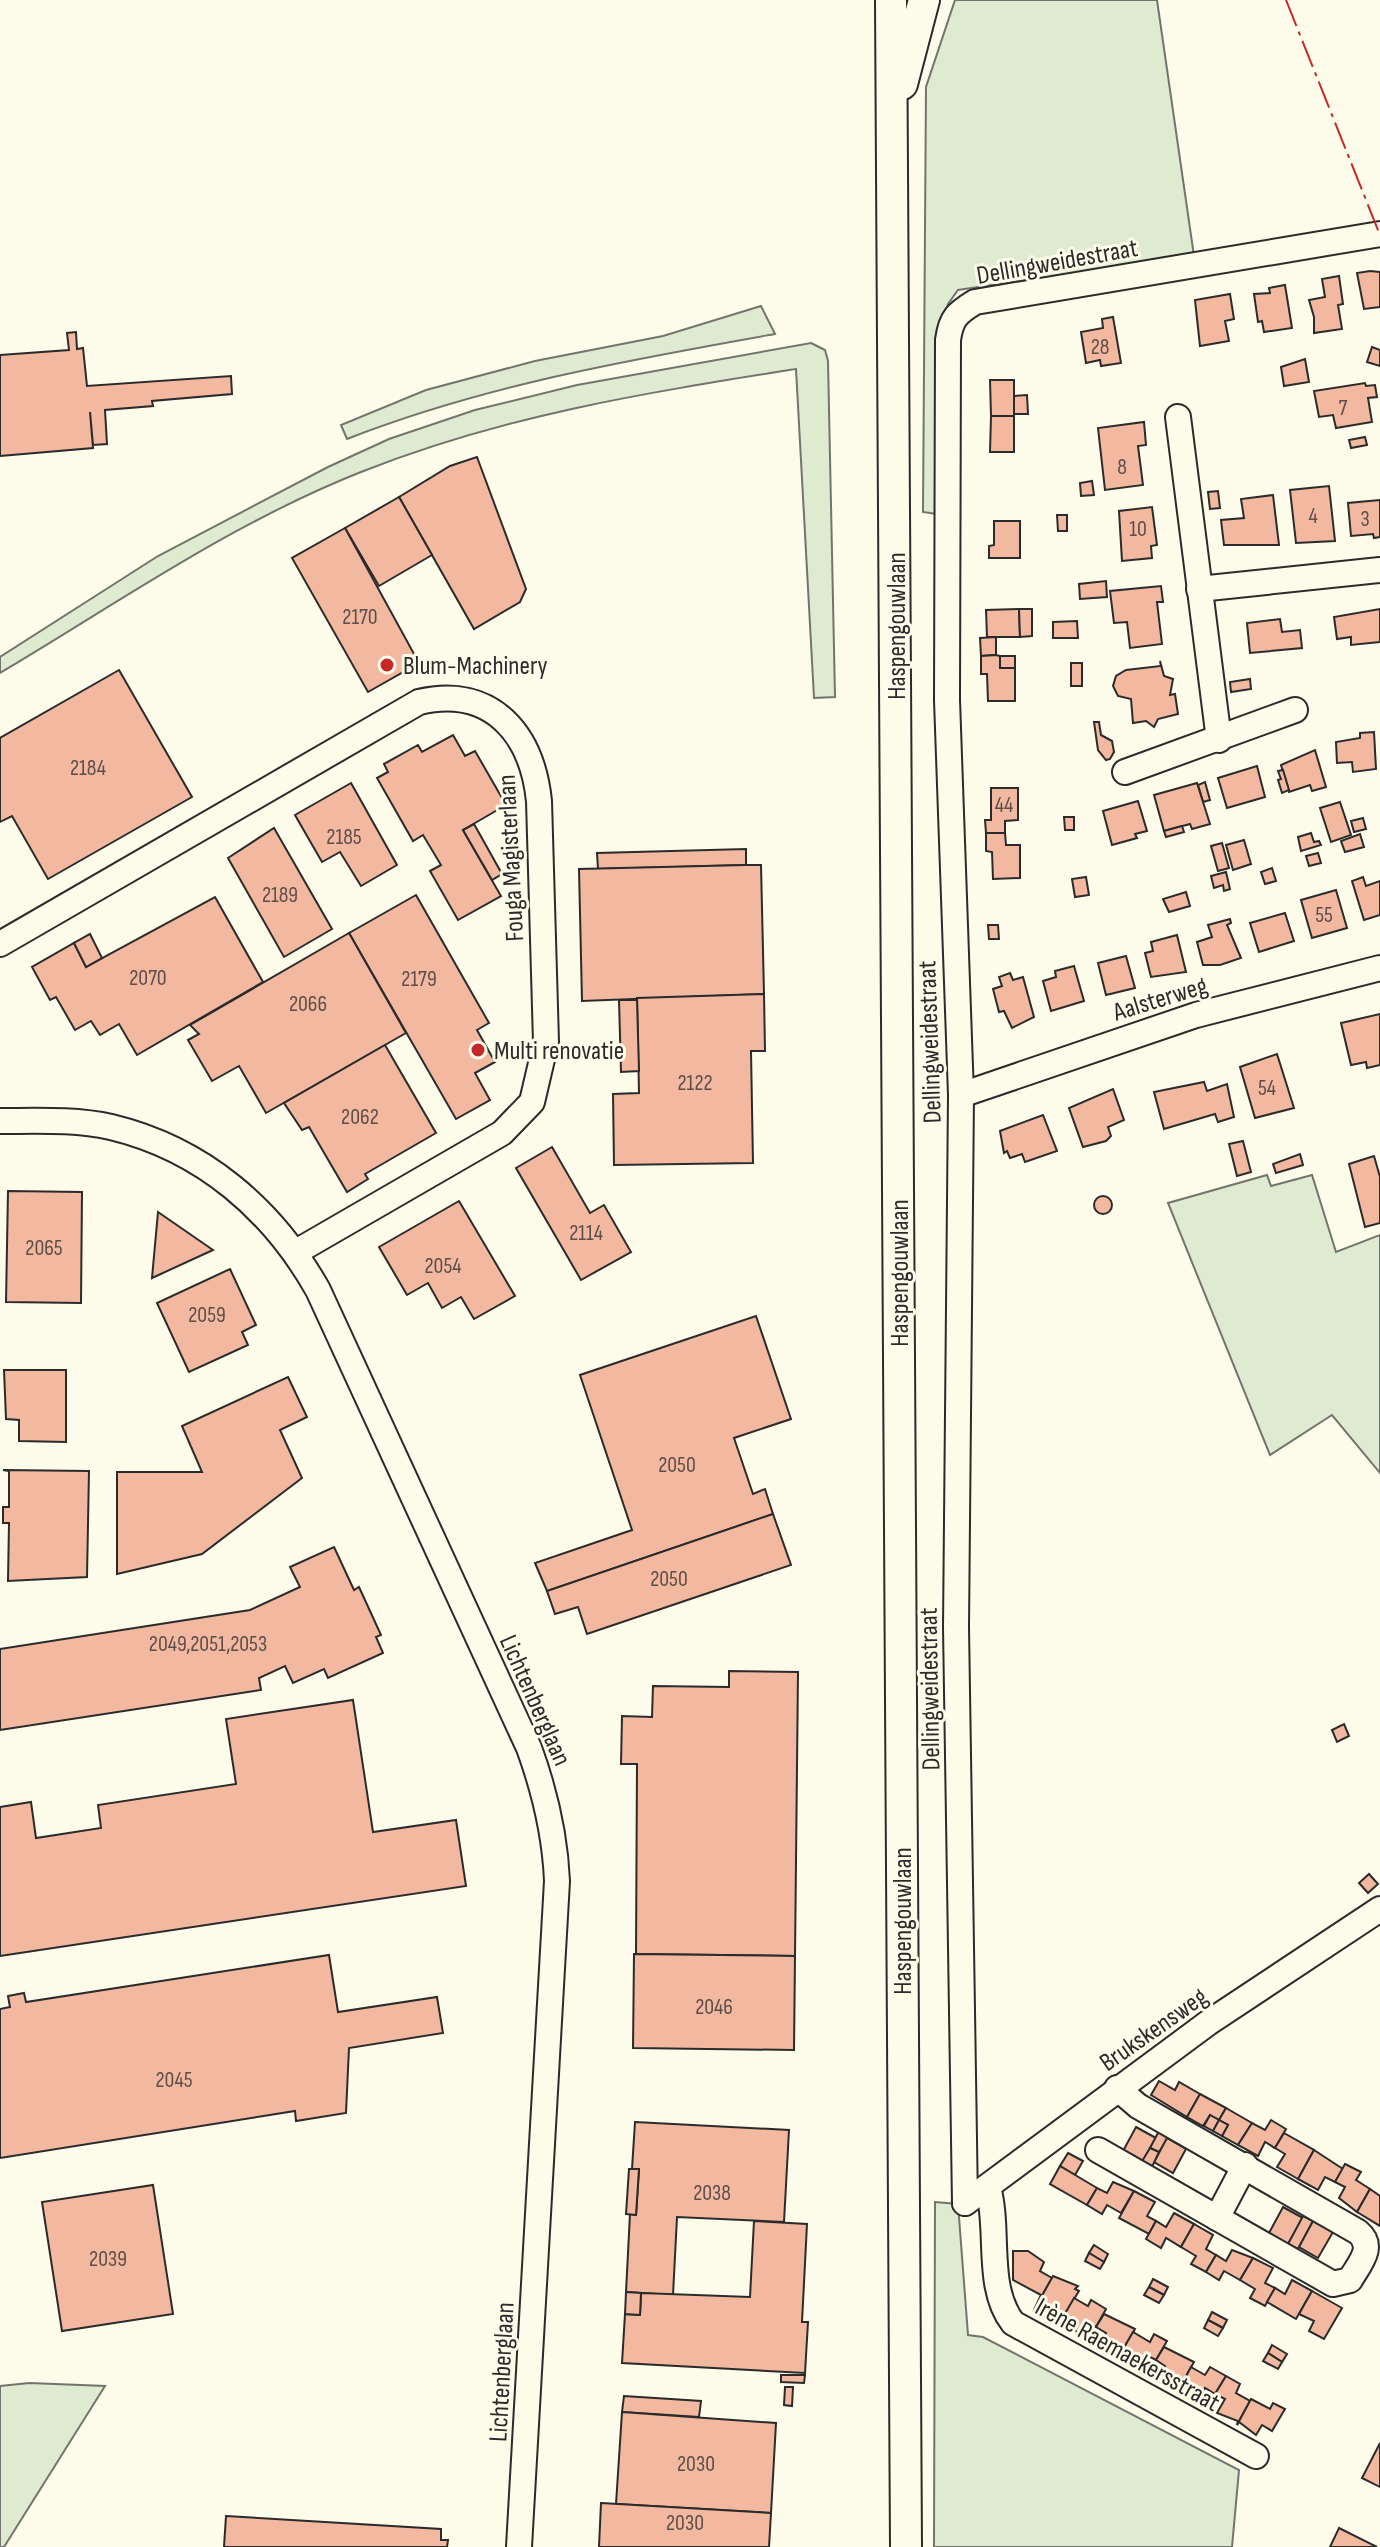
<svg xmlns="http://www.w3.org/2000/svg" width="1380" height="2547" font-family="'Sofia Sans Condensed',sans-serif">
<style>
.green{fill:#deebd1;stroke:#74746e;stroke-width:2}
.building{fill:#f2b8a0;stroke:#2b2b2b;stroke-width:2}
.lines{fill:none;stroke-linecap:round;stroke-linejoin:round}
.minor-casing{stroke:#2b2b2b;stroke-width:28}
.major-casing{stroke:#2b2b2b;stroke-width:34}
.minor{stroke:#fdfbea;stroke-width:24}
.major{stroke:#fdfbea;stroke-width:30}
.power{stroke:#c62828;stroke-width:2;stroke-dasharray:28 6 4 6;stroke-linecap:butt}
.poi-dot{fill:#c62828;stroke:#fdfbea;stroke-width:3}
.labels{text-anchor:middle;stroke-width:6;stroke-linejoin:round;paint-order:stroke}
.number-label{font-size:22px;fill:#5d4e48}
.street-label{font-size:26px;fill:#2b2b2b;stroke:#fdfbea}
.poi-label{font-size:26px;fill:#2b2b2b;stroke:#fdfbea;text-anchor:start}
</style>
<rect width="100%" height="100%" fill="#fdfbea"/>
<g class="green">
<polygon points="955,0 1157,0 1194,256 958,290 948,304 939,331 937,514 923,512 926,87"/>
<path d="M761 306 775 334C629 360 485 385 347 439L341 425 426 390 535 361 663 336Z"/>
<path d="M811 343 825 350 828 361 835 697 814 698 796 369C645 393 504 415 361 472 232 523 118 603 0 673V657L158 556 328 467 389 439 475 410 577 385Z"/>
<polygon points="1267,1175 1271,1186 1312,1175 1336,1252 1380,1235 1380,1473 1332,1415 1270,1455 1168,1203"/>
<polygon points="935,2202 958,2204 968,2335 983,2337 1239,2470 1232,2547 934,2547"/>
<polygon points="29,2383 105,2386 4,2547 0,2547 0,2386"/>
</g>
<g class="building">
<polygon points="1370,271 1380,272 1380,307 1364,309 1357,273"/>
<polygon points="1339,276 1343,304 1338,305 1342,329 1314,333 1314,317 1309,300 1325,297 1322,279"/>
<polygon points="1285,285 1292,328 1264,332 1262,321 1258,322 1254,294 1270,293 1269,288"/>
<polygon points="1230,294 1234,319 1225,321 1229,341 1200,346 1195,300"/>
<polygon points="1113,317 1121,363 1101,366 1100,360 1086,363 1081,332 1103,328 1102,319"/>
<polygon points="76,332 77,349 83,348 87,386 231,376 232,394 152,401 153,406 105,410 107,444 93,445 90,412 93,448 0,456 0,355 69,350 67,333"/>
<polygon points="1372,347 1380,350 1380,366 1367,362"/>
<polygon points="1305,359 1309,382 1284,386 1281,367"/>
<polygon points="990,380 1014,380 1014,416 991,416"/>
<polygon points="1365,383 1366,386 1375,385 1377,397 1368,398 1372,422 1336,428 1333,415 1319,417 1314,391"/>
<polygon points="1027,395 1028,414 1014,414 1014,396"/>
<polygon points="991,416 1014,416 1014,452 990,452"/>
<polygon points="1144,422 1146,445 1138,446 1143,485 1105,490 1098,428"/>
<polygon points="1365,437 1367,445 1351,448 1349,440"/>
<polygon points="477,457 526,589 520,602 474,629 399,497 450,466"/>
<polygon points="1092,481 1094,495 1081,496 1080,483"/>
<polygon points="1329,486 1335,541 1296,543 1290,490"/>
<polygon points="1218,491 1220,508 1210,509 1208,492"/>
<polygon points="1273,495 1279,545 1224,545 1221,520 1244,518 1241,499"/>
<polygon points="399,497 432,555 379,586 345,528"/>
<polygon points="1380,500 1380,537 1374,538 1373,534 1351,536 1348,503"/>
<polygon points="1152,507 1157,545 1151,546 1152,558 1122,561 1119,511"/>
<polygon points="1057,515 1067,515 1067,531 1058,531"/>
<polygon points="994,521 1020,521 1020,558 989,558 989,546 994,545"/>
<polygon points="345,528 419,663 368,692 292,558"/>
<polygon points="1106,581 1107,597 1080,599 1079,584"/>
<polygon points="1161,586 1163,602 1157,602 1162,644 1130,648 1127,622 1114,623 1110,591"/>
<polygon points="1019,609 1020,637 987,637 986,610"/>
<polygon points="1019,609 1032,609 1032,636 1020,637"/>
<polygon points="1380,609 1380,642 1351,645 1351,637 1337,639 1334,617"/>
<polygon points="1280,619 1282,632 1300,630 1302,648 1250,653 1247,623"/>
<polygon points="1077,621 1078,638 1053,638 1053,622"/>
<polygon points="996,637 996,655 981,656 980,638"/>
<polygon points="996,655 1000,656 1000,668 1015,668 1015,701 988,701 987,674 981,674 981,656"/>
<rect x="1000" y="656" width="15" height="12"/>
<polygon points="1160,661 1164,676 1173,679 1170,695 1175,694 1178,714 1158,719 1154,727 1146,721 1133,723 1131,699 1118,696 1113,686 1116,676 1126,670 1161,666"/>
<rect x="1071" y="663" width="11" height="23"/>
<polygon points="119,670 192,797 48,879 12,816 0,822 0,738"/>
<polygon points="1250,679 1251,689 1231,692 1230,682"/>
<polygon points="1094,722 1099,722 1101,735 1112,741 1114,752 1110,759 1106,760 1098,750"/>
<polygon points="1374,732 1376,769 1353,772 1352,762 1337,763 1336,742 1360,738 1360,733"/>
<polygon points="453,735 465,756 475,751 506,805 463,830 501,896 458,920 430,871 441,865 423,835 413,841 377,778 388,772 384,764 418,745 422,752"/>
<polygon points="1315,750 1326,787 1312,791 1310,785 1289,792 1281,765"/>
<polygon points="1257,766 1265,797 1227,808 1218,778"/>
<polygon points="1283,770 1289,790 1282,793 1278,780 1281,779 1278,771"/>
<polygon points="1205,782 1210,800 1203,802 1198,785"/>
<polygon points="351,783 397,865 361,886 340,852 322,862 295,815"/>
<polygon points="1197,783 1210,824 1192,829 1190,824 1164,831 1154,795"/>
<polygon points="991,788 1018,788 1018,820 1005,821 1005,833 986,833 985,820 991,820"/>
<polygon points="1138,801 1147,831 1135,834 1137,838 1112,845 1103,811"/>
<polygon points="1340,802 1351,835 1331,842 1320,808"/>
<polygon points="1064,817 1074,817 1074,830 1065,830"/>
<polygon points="1363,818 1366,829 1354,832 1351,821"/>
<polygon points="474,824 502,874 492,880 463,830"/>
<polygon points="1182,826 1184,832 1166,837 1164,831"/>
<polygon points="274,828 332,929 284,957 228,858"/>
<polygon points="986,833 1005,833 1006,845 1020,845 1020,878 993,879 992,852 986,851"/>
<polygon points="1311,833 1314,842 1319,841 1321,845 1301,851 1298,837"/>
<polygon points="1360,834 1364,847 1345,852 1341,841"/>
<polygon points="1244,840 1251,864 1233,870 1226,845"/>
<polygon points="1222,843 1229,868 1218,871 1211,846"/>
<polygon points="746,849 746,865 598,869 597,853"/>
<polygon points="1318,853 1321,863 1309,866 1306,856"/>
<polygon points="746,865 761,865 764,994 582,1001 579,869"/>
<polygon points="1272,868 1276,881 1265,884 1261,872"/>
<polygon points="1226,872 1230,889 1224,891 1223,885 1214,888 1211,876"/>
<polygon points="1086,877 1089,895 1075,897 1072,879"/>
<polygon points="1363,877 1366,886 1380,881 1380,915 1364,920 1352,881"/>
<polygon points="1336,890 1347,928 1312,938 1301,900"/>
<polygon points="1186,892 1190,906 1169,912 1163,899"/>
<polygon points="416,895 489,1023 477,1030 495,1062 475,1073 490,1100 456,1119 349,933"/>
<polygon points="215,897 263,982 137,1055 119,1024 100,1035 91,1021 75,1030 56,997 50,1000 32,967 74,943 86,967"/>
<polygon points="1285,913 1294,941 1259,952 1250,923"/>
<polygon points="1230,919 1231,923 1227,925 1241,958 1220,965 1203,965 1197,942 1212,937 1208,925"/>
<polygon points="988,925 998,925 999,939 989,939"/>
<polygon points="349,933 406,1033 266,1113 239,1066 212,1081 188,1040 199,1034 190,1025"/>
<polygon points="90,934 102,958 86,967 74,943"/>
<polygon points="1177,935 1186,972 1151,977 1145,953 1153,951 1151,942"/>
<polygon points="1126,956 1135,988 1106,995 1098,963"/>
<polygon points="1074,966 1084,1001 1051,1011 1043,981 1056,977 1055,971"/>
<polygon points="1010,973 1013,980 1023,977 1034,1017 1012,1028 1004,1011 999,1012 993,989 1002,986 999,977"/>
<polygon points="764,994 765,1051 751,1051 753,1163 614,1165 613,1094 639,1093 637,998"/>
<polygon points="619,1000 637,1000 639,1071 621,1072"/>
<polygon points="1380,1014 1380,1065 1367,1068 1366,1062 1351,1065 1341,1023"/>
<polygon points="385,1045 436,1133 365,1174 368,1179 347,1192 309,1127 302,1130 284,1103"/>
<polygon points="1277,1054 1294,1108 1255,1118 1240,1067"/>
<polygon points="1204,1082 1207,1091 1227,1084 1234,1117 1218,1122 1215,1114 1164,1129 1154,1092"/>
<polygon points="1113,1089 1124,1120 1108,1127 1111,1136 1106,1141 1083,1147 1069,1108"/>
<polygon points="1043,1115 1057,1151 1025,1162 1022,1154 1010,1158 1007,1151 1004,1153 1000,1131"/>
<polygon points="1243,1141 1251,1172 1237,1176 1229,1144"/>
<polygon points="552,1147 590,1213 604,1205 631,1252 581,1280 516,1168"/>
<polygon points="1300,1154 1303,1165 1276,1173 1273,1164"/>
<polygon points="1374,1156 1380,1177 1380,1223 1365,1227 1349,1164"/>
<polygon points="8,1191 82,1192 81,1303 6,1302"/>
<circle cx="1103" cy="1205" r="9"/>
<polygon points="459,1201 515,1296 474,1319 461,1297 442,1308 428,1283 407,1295 379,1247"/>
<polygon points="158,1212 213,1250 152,1278"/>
<polygon points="230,1269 256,1325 242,1332 248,1345 189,1372 157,1303"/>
<polygon points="756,1316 791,1419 734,1438 753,1494 765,1489 773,1514 547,1591 535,1563 632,1530 580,1375"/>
<polygon points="4,1370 66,1370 66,1442 19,1441 19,1420 6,1419"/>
<polygon points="288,1377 307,1417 280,1430 302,1478 202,1554 117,1574 117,1472 202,1472 182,1426"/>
<polygon points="3,1470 89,1471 87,1577 8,1581 9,1523 3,1523 3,1507 9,1507 9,1471"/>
<polygon points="773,1514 791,1565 587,1634 578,1607 555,1614 547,1591"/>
<polygon points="334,1547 354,1590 359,1587 381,1635 376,1637 383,1653 328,1678 324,1669 293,1683 285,1666 259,1678 261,1690 0,1730 0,1649 250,1610 300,1587 290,1567"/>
<polygon points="729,1671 798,1672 795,1956 636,1954 637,1764 621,1764 622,1716 652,1717 653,1686 729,1687"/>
<polygon points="353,1700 373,1832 456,1820 466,1886 0,1956 0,1807 31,1802 36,1838 101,1828 98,1805 236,1784 226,1719"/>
<polygon points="1344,1724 1349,1736 1337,1742 1332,1730"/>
<polygon points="1369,1874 1378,1884 1368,1893 1359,1883"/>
<polygon points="634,1954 795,1956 794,2050 633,2048"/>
<polygon points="329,1955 338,2012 437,1997 443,2033 349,2048 346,2113 296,2121 295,2111 0,2158 0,2009 10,2007 8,1996 24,1993 26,2002"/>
<polygon points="1159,2081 1175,2090 1179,2082 1200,2094 1187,2117 1151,2095"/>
<polygon points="1200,2094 1226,2108 1219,2120 1210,2115 1203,2126 1187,2117"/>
<polygon points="1226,2108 1252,2123 1238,2145 1222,2136 1228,2125 1219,2120"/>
<polygon points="1210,2115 1219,2120 1213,2131 1204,2126"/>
<polygon points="1219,2120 1228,2125 1222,2136 1213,2131"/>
<polygon points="1271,2120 1286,2129 1275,2148 1265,2142 1258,2156 1238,2145 1252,2123 1265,2130"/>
<polygon points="635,2122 789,2130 784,2222 677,2217 673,2295 626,2292 630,2214 636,2215 639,2169 632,2169"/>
<polygon points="1136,2127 1156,2138 1143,2161 1123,2151"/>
<polygon points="1159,2131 1169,2137 1159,2152 1150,2148"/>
<polygon points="1284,2133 1314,2150 1298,2179 1277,2167 1285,2154 1275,2148"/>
<polygon points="1167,2138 1186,2149 1173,2173 1154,2162"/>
<polygon points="1150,2148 1159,2152 1151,2169 1141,2163"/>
<polygon points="1314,2150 1343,2169 1335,2182 1325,2177 1318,2190 1298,2179"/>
<polygon points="1068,2153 1083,2161 1075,2175 1060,2166"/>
<polygon points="1345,2164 1361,2172 1356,2180 1370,2189 1357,2212 1339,2198 1345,2187 1335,2182"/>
<polygon points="1060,2166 1097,2188 1087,2205 1050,2184"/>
<polygon points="629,2169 639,2169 636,2215 626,2214"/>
<polygon points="1113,2182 1134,2191 1121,2213 1107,2205 1102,2214 1087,2205 1097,2188 1107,2193"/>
<polygon points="153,2185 173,2314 62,2331 42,2202"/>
<polygon points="1370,2189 1380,2196 1380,2226 1357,2212"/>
<polygon points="1134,2191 1155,2202 1147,2216 1156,2221 1149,2234 1119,2218"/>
<polygon points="1283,2207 1303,2218 1288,2244 1269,2233"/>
<polygon points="1174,2213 1194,2224 1181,2247 1166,2238 1161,2248 1146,2239 1156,2221 1166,2227"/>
<polygon points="1303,2216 1313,2221 1298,2249 1288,2244"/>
<polygon points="754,2221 807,2224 802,2322 808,2322 805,2373 622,2363 625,2314 640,2315 641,2293 750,2297"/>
<polygon points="1313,2221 1333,2232 1318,2258 1299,2247"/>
<polygon points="1194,2224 1213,2235 1206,2249 1216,2255 1206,2272 1191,2264 1196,2256 1181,2247"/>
<polygon points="1094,2245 1108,2254 1104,2262 1089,2253"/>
<polygon points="1232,2250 1253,2258 1240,2280 1224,2271 1219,2280 1206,2272 1216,2255 1226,2261"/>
<polygon points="1013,2251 1028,2251 1044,2262 1040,2271 1052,2278 1034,2310 1041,2295 1013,2280"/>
<polygon points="1089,2253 1104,2262 1100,2269 1085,2261"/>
<polygon points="1253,2258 1273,2268 1265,2283 1275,2288 1265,2306 1250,2298 1255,2289 1240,2280"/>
<polygon points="1053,2276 1078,2286 1075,2289 1079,2291 1060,2322 1034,2310"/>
<polygon points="1153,2279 1168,2287 1164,2295 1149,2287"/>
<polygon points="1292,2280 1312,2291 1296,2319 1267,2302 1275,2288 1285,2294"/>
<polygon points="1149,2287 1164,2295 1159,2303 1144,2295"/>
<polygon points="1312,2291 1342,2308 1324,2339 1309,2331 1314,2321 1299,2314"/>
<polygon points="626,2292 641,2293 640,2315 625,2314"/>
<polygon points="1074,2298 1088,2306 1091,2300 1106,2309 1096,2327 1086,2322 1080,2333 1059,2324"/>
<polygon points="1212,2312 1227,2320 1223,2328 1208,2320"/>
<polygon points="1104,2314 1135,2329 1118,2358 1098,2346 1106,2333 1096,2327"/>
<polygon points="1208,2320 1223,2328 1218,2336 1204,2328"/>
<polygon points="1133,2332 1150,2342 1154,2334 1167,2341 1156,2360 1146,2355 1140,2365 1118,2358"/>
<polygon points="1272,2345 1287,2354 1282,2362 1268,2353"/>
<polygon points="1164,2347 1194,2362 1178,2391 1157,2380 1165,2366 1156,2360"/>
<polygon points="1268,2353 1282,2362 1278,2369 1263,2361"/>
<polygon points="1191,2367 1205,2375 1210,2367 1226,2376 1215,2394 1205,2388 1197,2402 1178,2391"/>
<polygon points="781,2375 805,2375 804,2383 781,2382"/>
<polygon points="1226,2376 1240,2384 1236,2393 1250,2401 1237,2425 1238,2421 1217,2413 1225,2399 1215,2394"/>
<polygon points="785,2387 793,2387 792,2406 784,2405"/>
<polygon points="624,2396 701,2401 699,2417 622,2412"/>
<polygon points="1251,2399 1270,2409 1273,2403 1285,2409 1272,2431 1262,2425 1256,2435 1239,2422 1237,2425"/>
<polygon points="622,2412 776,2423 771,2513 616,2504"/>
<polygon points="1380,2443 1380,2487 1362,2478"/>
<polygon points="601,2503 771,2513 769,2547 599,2547"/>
<polygon points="226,2516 441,2529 441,2540 448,2540 447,2547 224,2547"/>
<polygon points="1339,2528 1377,2547 1330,2547"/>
</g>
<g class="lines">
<defs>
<g id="minor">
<polyline points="1178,417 1219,740"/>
<polyline points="1199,589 1380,570"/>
<polyline points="1125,772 1295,710"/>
<path d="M0 944 419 702C492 685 532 734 539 801L546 1042 532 1102 502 1133 296 1252"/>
<polyline points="961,1095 1196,1015 1380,968"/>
<path d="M0 1121C37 1121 75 1119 111 1127 203 1149 273 1210 318 1290L529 1748C545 1792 555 1834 557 1881L519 2547"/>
<path d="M1098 2150 1333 2284 1350 2280C1359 2264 1376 2247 1358 2232L1138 2106 1117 2088"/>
<path d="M988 2187C1000 2230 985 2287 1013 2323L1256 2456"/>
<path d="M965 2203 956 1627 961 1095 947 700 948 340C951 318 957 313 975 302L1380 234"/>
<polyline points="965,2203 1208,2023 1380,1909"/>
<polyline points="1217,2218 1245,2165"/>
</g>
<g id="major">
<polyline points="891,0 906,2547"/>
<polyline points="902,84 924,0"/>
</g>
</defs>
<use href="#minor" class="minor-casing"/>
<use href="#major" class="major-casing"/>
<use href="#minor" class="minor"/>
<use href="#major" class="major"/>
<polyline class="power" points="1286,0 1380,235"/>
</g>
<g class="poi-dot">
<circle cx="387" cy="665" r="8"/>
<circle cx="478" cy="1050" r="8"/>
</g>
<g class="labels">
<g class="number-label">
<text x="1100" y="354">28</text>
<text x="1343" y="415">7</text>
<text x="1122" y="474">8</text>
<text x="1313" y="523">4</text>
<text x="1365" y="526">3</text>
<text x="1138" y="536">10</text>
<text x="360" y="624">2170</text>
<text x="88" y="775">2184</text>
<text x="1004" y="812">44</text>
<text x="344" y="844">2185</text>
<text x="280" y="902">2189</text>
<text x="1324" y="922">55</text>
<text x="148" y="985">2070</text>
<text x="419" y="986">2179</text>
<text x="308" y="1011">2066</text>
<text x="695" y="1090">2122</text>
<text x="1267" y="1095">54</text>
<text x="360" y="1124">2062</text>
<text x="586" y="1240">2114</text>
<text x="44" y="1255">2065</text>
<text x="443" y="1273">2054</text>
<text x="207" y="1322">2059</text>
<text x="677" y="1472">2050</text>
<text x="669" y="1586">2050</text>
<text x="208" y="1651">2049,2051,2053</text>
<text x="714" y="2014">2046</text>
<text x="174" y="2087">2045</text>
<text x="712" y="2200">2038</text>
<text x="108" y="2266">2039</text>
<text x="696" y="2471">2030</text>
<text x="685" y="2530">2030</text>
</g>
<g class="street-label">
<text transform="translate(1057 261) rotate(-10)" y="9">Dellingweidestraat</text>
<text transform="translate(896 626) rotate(-90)" y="9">Haspengouwlaan</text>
<text transform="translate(510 858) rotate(-93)" y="9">Fouga Magisterlaan</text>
<text transform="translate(1160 998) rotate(-17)" y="9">Aalsterweg</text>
<text transform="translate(929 1042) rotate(-92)" y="9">Dellingweidestraat</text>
<text transform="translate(899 1273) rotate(-90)" y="9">Haspengouwlaan</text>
<text transform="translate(929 1689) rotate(-91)" y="9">Dellingweidestraat</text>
<text transform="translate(536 1700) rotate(66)" y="9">Lichtenberglaan</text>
<text transform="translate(902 1921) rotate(-90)" y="9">Haspengouwlaan</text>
<text transform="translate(1153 2029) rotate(-35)" y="9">Brukskensweg</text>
<text transform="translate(1128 2354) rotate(29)" y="9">Irène Raemaekersstraat</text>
<text transform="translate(501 2372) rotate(-87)" y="9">Lichtenberglaan</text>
</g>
<g class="poi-label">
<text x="403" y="674">Blum-Machinery</text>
<text x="494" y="1059">Multi renovatie</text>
</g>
</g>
</svg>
